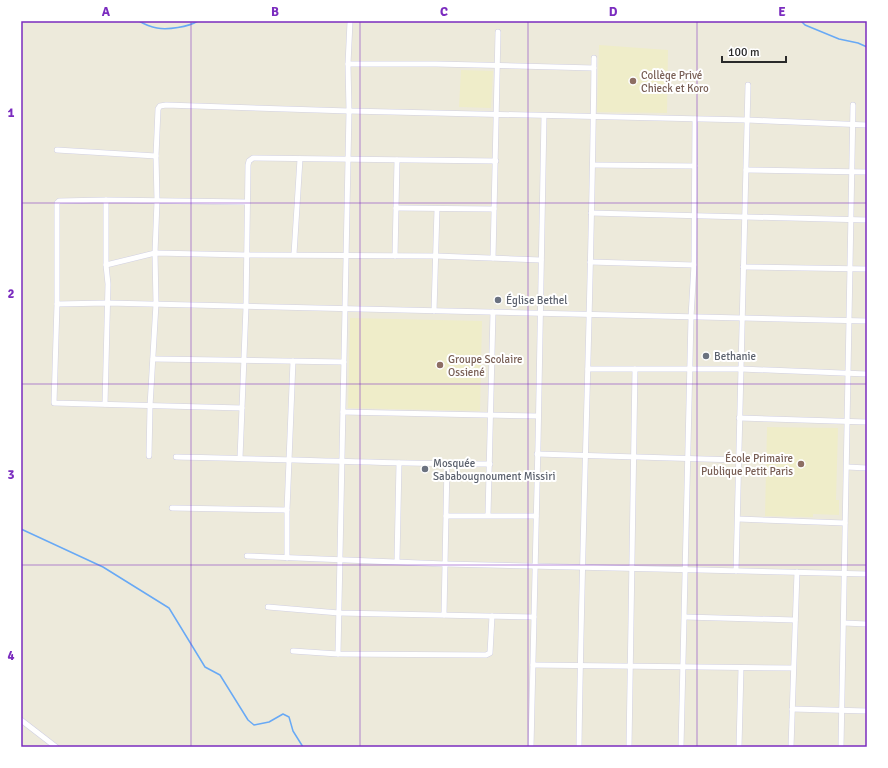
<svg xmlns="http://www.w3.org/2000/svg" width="888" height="768" font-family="Signika,sans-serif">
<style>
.education{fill:#efedc9}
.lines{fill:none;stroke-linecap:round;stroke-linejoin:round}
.stream{stroke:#68a9f5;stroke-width:1.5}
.street-casing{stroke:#d1d0e3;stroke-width:6}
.street{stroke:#fff;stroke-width:5}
.grid{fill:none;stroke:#7b2cbf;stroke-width:1;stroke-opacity:0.55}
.education-dot{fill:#8d6e63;stroke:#fff;stroke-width:1.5}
.worship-dot{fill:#6b7280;stroke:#fff;stroke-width:1.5}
.labels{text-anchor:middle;stroke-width:4;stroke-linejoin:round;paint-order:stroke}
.education-label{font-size:11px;fill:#785e54;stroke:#fff;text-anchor:start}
.worship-label{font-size:11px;fill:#5b616d;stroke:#fff;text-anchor:start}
.neatline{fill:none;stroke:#7b2cbf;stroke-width:1.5}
.grid-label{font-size:13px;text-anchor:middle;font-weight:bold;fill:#7b2cbf}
</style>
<rect width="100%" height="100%" fill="#edeadb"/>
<g class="education">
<polygon points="599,45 668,50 667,113 597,112"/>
<polygon points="461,70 493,71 491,108 459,107"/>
<polygon points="350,318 482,321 480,411 348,408"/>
<polygon points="767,427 838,428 836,500 839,500 839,515 813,514 813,517 765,516"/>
</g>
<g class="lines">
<g class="stream">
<path d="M139 21C144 24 151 27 157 28 168 30 188 27 198 21"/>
<polyline points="801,21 805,25 839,39 858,43 867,47"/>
<polyline points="21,529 103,567 169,608 205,667 220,675 248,720 254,725 269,722 283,714 289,717 293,731 303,747"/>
</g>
<defs>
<g id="street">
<polyline points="348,64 436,64 594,68"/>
<polyline points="57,150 156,156"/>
<polyline points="593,165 695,166"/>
<polyline points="746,170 867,172"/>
<polyline points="396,208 494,209"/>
<polyline points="591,213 867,220"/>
<polyline points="294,254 300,159"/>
<polyline points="395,256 397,160"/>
<polyline points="493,258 498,32"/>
<polyline points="590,262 694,265"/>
<polyline points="106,265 155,253 246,255 436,256 541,260"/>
<polyline points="743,267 867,269"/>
<polyline points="57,304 107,303 867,321"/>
<polyline points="434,311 437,209"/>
<polyline points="153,359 344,362"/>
<polyline points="588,369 741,369 867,374"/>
<polyline points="105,404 108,284 106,265 106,200"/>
<polyline points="242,408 54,403 57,304 57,203 59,201 106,200 247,202"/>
<polyline points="343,412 538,416"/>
<polyline points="739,418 867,422"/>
<polyline points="537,454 738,460"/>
<polyline points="149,456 150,406 156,304 155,253 157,201 156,156 158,109 160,106 166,105 349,111 747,120 867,125"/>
<path d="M176 457C281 459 385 464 490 464"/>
<polyline points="240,458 246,307 248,165 249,161 253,158 496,161"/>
<polyline points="847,467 867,468"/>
<polyline points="172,508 287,510"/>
<polyline points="488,515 493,312"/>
<polyline points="446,516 536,516"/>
<polyline points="738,519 845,523"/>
<polyline points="247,556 445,564 867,574"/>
<polyline points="287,558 287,510 293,361"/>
<polyline points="397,561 399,463"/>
<polyline points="736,571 748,85"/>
<polyline points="268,607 339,613 534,617"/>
<polyline points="444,615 447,464"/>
<polyline points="685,617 795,620"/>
<polyline points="844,623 867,624"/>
<polyline points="293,651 338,654 486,655 490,653 492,616"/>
<polyline points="338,654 349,111 348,64 350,22"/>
<polyline points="533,665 793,668"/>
<polyline points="792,709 867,711"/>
<polyline points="21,720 56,747"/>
<path d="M531 747C537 537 540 326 544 116"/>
<path d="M579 747C582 517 592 287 594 58"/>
<polyline points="629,747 635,369"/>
<polyline points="681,747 691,317 694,265 695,119"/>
<polyline points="739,747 741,668"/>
<polyline points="791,747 797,572"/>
<path d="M841 747C846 533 848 319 853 105"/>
</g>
</defs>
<use href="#street" class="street-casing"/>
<use href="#street" class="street"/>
</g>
<path class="grid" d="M191 21V747M360 21V747M528 21V747M697 21V747M21 203H867M21 384H867M21 565H867"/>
<g class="education-dot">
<circle cx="633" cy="81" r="4"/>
<circle cx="440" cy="365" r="4"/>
<circle cx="801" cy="464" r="4"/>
</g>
<g class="worship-dot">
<circle cx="498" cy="300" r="4"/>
<circle cx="706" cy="356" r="4"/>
<circle cx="425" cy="469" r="4"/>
</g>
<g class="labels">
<g class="education-label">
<text x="641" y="79">Collège Privé<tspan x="641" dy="13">Chieck et Koro</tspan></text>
<text x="448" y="363">Groupe Scolaire<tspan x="448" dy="13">Ossiené</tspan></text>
<text x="793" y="462" text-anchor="end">École Primaire<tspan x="793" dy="13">Publique Petit Paris</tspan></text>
</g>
<g class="worship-label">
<text x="506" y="304">Église Bethel</text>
<text x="714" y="360">Bethanie</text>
<text x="433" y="467">Mosquée<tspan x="433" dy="13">Sababougnoument Missiri</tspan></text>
</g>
</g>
<rect width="888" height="768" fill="none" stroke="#ffffff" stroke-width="44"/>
<path d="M722 56v6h64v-6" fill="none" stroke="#2a2a2a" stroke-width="2"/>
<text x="728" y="56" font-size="12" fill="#2a2a2a" stroke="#ffffff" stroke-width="3" paint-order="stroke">100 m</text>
<rect x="22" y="22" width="844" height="724" class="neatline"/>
<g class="grid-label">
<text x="106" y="16">A</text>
<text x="275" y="16">B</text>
<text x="444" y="16">C</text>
<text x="613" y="16">D</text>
<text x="782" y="16">E</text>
<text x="11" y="117">1</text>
<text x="11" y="298">2</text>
<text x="11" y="479">3</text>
<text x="11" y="660">4</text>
</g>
</svg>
